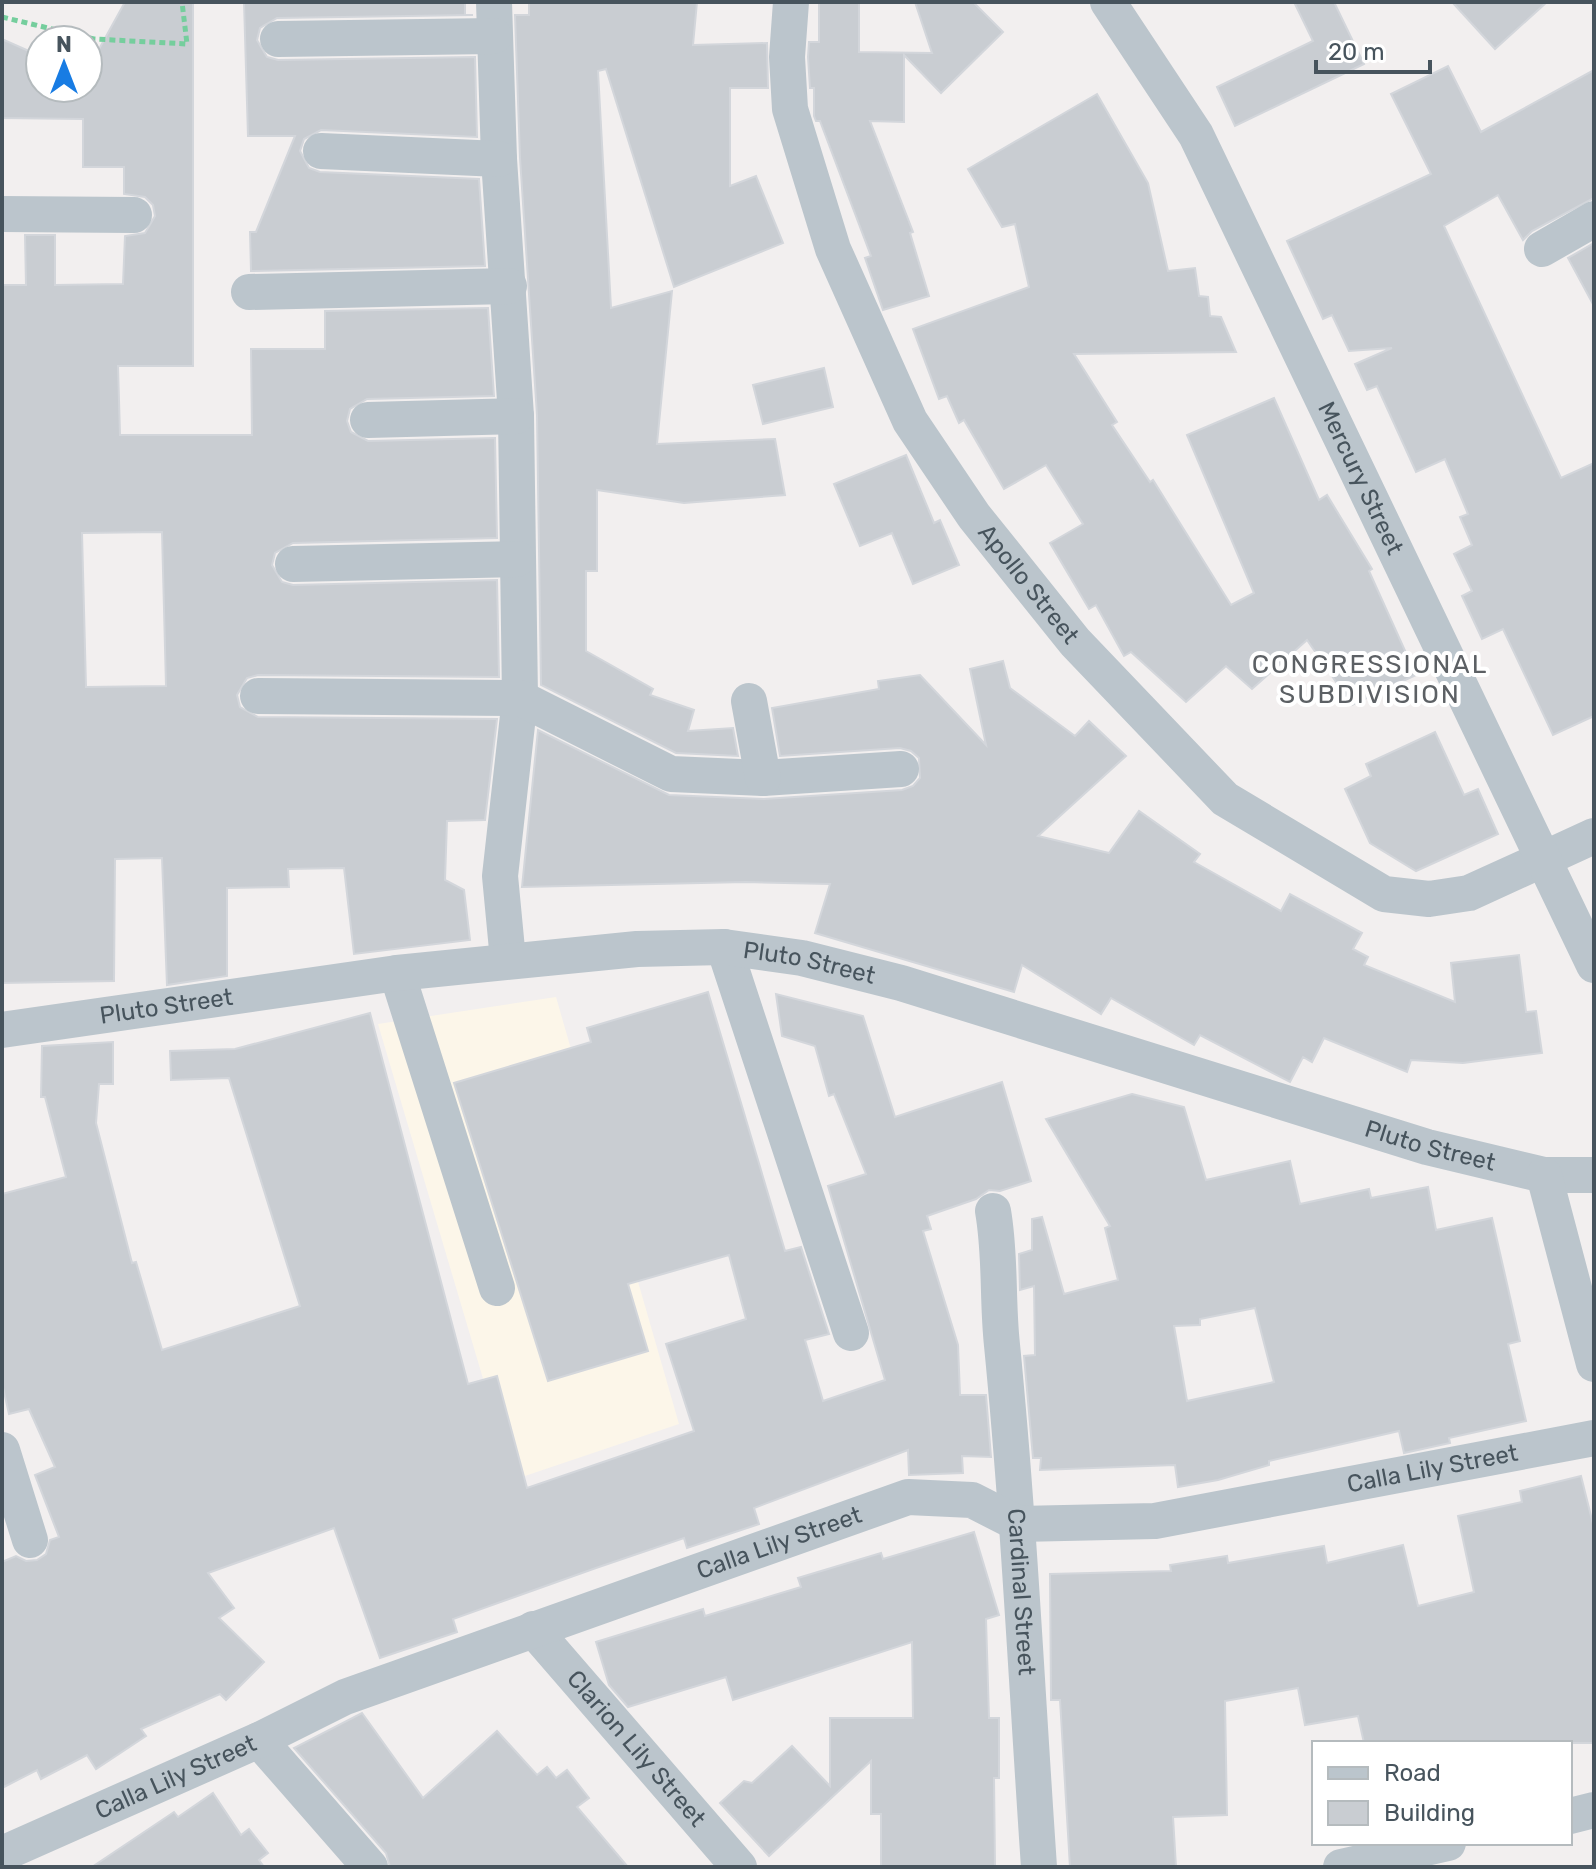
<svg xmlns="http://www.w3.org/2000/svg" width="1596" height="1869" font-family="Rubik,sans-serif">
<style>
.commercial{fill:#fcf6e9}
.building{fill:#c9cdd2;stroke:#d3d6db;stroke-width:2;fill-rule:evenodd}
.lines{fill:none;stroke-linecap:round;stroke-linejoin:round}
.path{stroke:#75ce9d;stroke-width:5;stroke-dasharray:6 4;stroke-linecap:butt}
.minor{stroke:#bbc5cc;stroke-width:36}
.labels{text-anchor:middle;stroke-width:8;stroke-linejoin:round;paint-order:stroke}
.street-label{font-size:24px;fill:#47545d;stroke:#fff}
.neighbourhood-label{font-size:26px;letter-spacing:2px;fill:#5c6064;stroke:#fff}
</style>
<rect width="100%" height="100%" fill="#f2efef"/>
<polygon class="commercial" points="556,997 679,1424 513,1480 378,1024"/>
<g class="building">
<path d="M125 2H193V366H118L120 435H252L251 349H325V311L488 308 494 396 367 399 350 409 347 421 351 432 368 441 495 438 497 538 293 543 275 553 272 565 282 582 293 585 497 580 499 677 258 675 247 678 237 695 240 707 258 717 497 719 485 820 447 821 445 880 464 890 470 940 354 954 344 868 288 869 289 887 227 888V976L167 985 162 858 115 859 114 981 2 983V285H26L25 235H55V285L123 284 125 236 145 233 155 216 153 205 145 197 124 194V167H83V119L2 118V39L40 56V88H88V69ZM162 532 166 686 86 687 82 533Z"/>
<polygon points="244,2 465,2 465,15 473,15 277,18 260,28 257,40 267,57 278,60 475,57 477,137 321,130 304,139 300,151 309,168 320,172 479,179 485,266 251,271 250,232 256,232 295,136 248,136"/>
<polygon points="529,2 697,2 693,45 767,43 768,88 730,88 730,186 756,176 783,243 674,287 606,69 598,71 611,308 672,291 657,444 775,439 785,495 684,503 597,490 597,571 586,571 586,651 653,689 650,695 694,710 688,731 733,728 738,756 676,753 541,685 537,415 520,158 515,15 529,15"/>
<polygon points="819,2 859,2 859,52 932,53 915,2 973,2 1003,32 941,93 904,55 904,122 870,121 913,232 910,233 929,296 883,310 865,258 871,256 820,121 816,121 814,116 814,88 810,88 808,57 809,42 819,42"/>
<polygon points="1294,2 1334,2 1364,64 1235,126 1217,87 1313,41"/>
<polygon points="1452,2 1547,2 1495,49"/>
<polygon points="1448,66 1481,132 1594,70 1594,198 1532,231 1523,240 1498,195 1444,226 1561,478 1594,463 1594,716 1553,735 1503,629 1482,639 1462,596 1472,591 1454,554 1472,545 1460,517 1468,514 1445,459 1416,472 1377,386 1367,390 1355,364 1392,348 1349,351 1332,315 1323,319 1287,241 1431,174 1391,94"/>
<polygon points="1097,94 1148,183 1168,271 1195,268 1199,296 1208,297 1210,316 1221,317 1236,352 1074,354 1117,422 1112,425 1150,482 1153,480 1231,605 1254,593 1187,435 1274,398 1319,500 1327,495 1372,569 1369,571 1416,675 1352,705 1307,640 1252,689 1226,666 1186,702 1131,652 1124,656 1096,605 1089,609 1050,543 1083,524 1046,465 1004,489 964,420 959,423 947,396 939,399 913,329 1029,287 1015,224 1002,227 968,169"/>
<polygon points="1594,243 1594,306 1568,258"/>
<polygon points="824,368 833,407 763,424 753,385"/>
<polygon points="906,455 934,523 940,520 959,565 913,584 892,533 860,546 834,484"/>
<polygon points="1003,661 1010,688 1075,736 1089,721 1126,756 1038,836 1109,853 1139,811 1200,854 1194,862 1281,911 1290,894 1362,933 1353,949 1368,957 1364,965 1455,1002 1451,963 1519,955 1526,1012 1536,1011 1542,1053 1463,1063 1411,1060 1407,1072 1324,1038 1312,1062 1303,1057 1290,1082 1200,1035 1194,1045 1111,998 1101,1014 1022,965 1014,992 815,933 830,884 746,882 522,887 538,730 669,795 764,799 902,790 913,786 920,778 919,758 911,751 900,748 780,756 772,708 879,689 878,681 920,675 986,745 970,669"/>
<polygon points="1435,732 1464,795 1478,789 1498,834 1416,871 1370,843 1345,789 1371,776 1366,764"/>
<polygon points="708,992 785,1251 801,1247 829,1334 805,1340 823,1401 885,1380 828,1186 866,1174 834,1094 829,1096 815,1046 782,1036 776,994 863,1016 895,1117 1002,1082 1031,1181 1000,1191 989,1190 976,1199 927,1216 931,1229 923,1231 958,1345 960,1395 986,1395 991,1457 962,1456 963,1473 909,1475 908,1450 754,1508 759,1524 687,1548 684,1538 596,1568 453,1619 457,1632 380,1658 334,1528 208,1573 234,1608 219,1618 264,1662 226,1700 220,1694 141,1729 146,1736 96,1769 87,1755 41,1779 37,1770 2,1788 2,1562 16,1556 26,1561 37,1560 46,1554 50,1540 59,1537 35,1475 55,1467 29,1409 9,1414 2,1383 2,1194 66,1177 45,1097 41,1097 42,1046 113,1042 113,1084 99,1084 96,1123 132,1263 136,1262 162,1350 300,1306 229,1078 171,1080 170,1051 235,1049 370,1013 468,1384 497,1376 527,1488 694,1431 666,1344 746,1319 729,1255 628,1284 648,1351 548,1381 454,1083 591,1042 587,1028"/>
<path d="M1132 1094 1184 1107 1206 1180 1290 1161 1300 1204 1369 1189 1371 1198 1428 1187 1436 1230 1492 1218 1520 1341 1508 1344 1526 1421 1449 1438 1450 1443 1404 1453 1399 1431 1269 1461V1465L1218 1480 1178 1487 1175 1465 1040 1470 1041 1458H1033L1024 1356 1035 1355 1034 1286 1020 1290 1019 1254 1032 1250V1219L1042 1217 1064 1294 1118 1280 1105 1228 1110 1226 1046 1119ZM1255 1308 1274 1382 1187 1401 1174 1326 1200 1325V1319Z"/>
<polygon points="1581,1476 1594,1528 1594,1743 1364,1743 1358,1716 1305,1725 1298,1688 1225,1701 1227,1815 1173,1817 1176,1867 1070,1867 1060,1700 1051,1700 1050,1574 1171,1571 1170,1565 1227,1556 1228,1563 1324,1546 1327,1563 1403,1545 1418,1606 1474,1592 1458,1516 1522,1502 1520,1491"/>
<polygon points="974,1532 999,1615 986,1619 989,1718 999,1718 999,1778 994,1778 995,1867 881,1867 881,1814 871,1814 871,1761 769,1856 720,1803 744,1781 752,1783 792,1746 830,1786 830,1718 913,1718 912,1642 733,1700 726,1677 628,1707 609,1685 596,1642 703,1609 705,1616 801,1587 798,1578 881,1553 883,1559"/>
<polygon points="362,1713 423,1798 497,1731 537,1775 547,1767 556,1778 567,1770 589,1798 577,1807 628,1867 390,1867 386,1853 294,1748"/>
<polygon points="213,1793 241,1835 249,1829 268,1853 259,1860 264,1867 92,1867 174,1812 178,1817"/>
</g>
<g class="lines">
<polyline class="path" points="2,17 94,39 187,44 182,2"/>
<g class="minor">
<polyline points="494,2 499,159 516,416 520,698 500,876 508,960"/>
<path id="s1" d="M791 2 787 57 790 109 833 249 910 421 974 516 1075 642 1225 799 1384 894 1429 899 1469 893 1594 836"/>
<path id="s2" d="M1108 2 1196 135 1594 965"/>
<polyline points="278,39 494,36"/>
<polyline points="321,151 499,159"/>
<polyline points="2,214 134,215"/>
<polyline points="1542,249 1594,219"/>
<polyline points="249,292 509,286"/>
<polyline points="368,420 516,416"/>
<polyline points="293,564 517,559"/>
<polyline points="258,696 520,698 671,774 763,778 901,769"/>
<polyline points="749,701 763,778"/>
<polyline points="724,947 851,1333"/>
<polyline points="397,973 497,1288"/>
<path id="s3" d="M2 1030 397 973 637 949 724 947 802 958 901 983 1427 1147 1544 1175H1594"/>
<polyline points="1544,1175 1594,1364"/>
<path id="s4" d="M993 1211C1001 1257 997 1299 1002 1345 1019 1518 1027 1693 1039 1867"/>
<polyline points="2,1450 30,1540"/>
<path id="s5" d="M533 1629 739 1867"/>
<polyline points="259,1740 370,1867"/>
<polyline points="1570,1816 1594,1810"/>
<path id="s6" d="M2 1854 259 1740 345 1697 908 1497 972 1500 1019 1524 1155 1521 1594 1438"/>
<polyline points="1341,1867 1448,1843"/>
</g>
</g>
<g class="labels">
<g class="street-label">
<text dy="8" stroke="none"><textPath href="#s2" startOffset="540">Mercury Street</textPath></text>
<text dy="8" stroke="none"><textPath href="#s1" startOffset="644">Apollo Street</textPath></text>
<text dy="8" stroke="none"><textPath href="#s3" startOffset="814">Pluto Street</textPath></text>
<text dy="8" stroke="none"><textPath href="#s3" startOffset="166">Pluto Street</textPath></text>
<text dy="8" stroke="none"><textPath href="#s3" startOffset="1462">Pluto Street</textPath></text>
<text dy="8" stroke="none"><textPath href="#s6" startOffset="1510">Calla Lily Street</textPath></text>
<text dy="8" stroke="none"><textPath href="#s6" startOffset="838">Calla Lily Street</textPath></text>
<text dy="8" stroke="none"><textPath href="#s4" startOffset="382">Cardinal Street</textPath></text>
<text dy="8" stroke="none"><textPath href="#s5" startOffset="158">Clarion Lily Street</textPath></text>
<text dy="8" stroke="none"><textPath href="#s6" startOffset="190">Calla Lily Street</textPath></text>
</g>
<g class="neighbourhood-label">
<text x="1370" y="673">CONGRESSIONAL<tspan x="1370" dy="30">SUBDIVISION</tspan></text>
</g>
</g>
<rect width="1596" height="1869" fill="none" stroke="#47545d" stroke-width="8"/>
<rect x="1312" y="1741" width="260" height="104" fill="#ffffff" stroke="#b5bbbe" stroke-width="2"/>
<rect x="1328" y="1767" width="40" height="12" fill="#bbc5cc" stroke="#b5bbbe" stroke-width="2"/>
<text x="1384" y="1781" font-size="24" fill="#47545d">Road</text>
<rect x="1328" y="1801" width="40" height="24" fill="#c9cdd2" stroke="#b5bbbe" stroke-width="2"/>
<text x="1384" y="1821" font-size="24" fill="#47545d">Building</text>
<g transform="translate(64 64)"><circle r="38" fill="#ffffff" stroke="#b5bbbe" stroke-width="2"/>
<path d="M0-6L14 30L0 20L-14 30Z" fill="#187ce3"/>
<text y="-12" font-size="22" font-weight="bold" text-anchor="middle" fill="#47545d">N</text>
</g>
<path d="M1316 60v12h114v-12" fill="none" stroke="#47545d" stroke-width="4"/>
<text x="1328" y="60" font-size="24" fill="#47545d" stroke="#ffffff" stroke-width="6" paint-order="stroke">20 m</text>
</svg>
